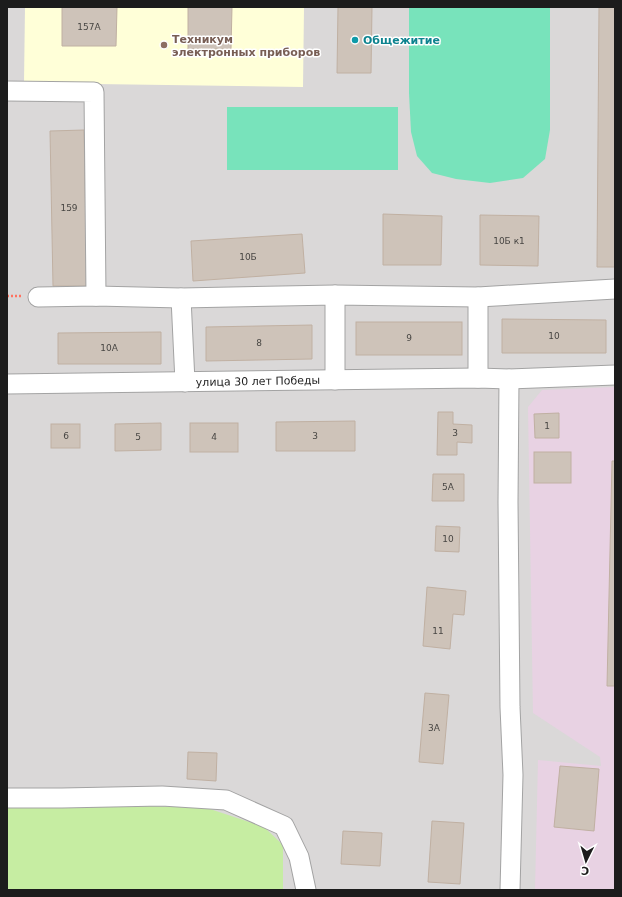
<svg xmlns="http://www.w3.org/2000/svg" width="622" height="897" font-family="'DejaVu Sans',sans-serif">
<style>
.residential{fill:#dad8d8}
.industrial{fill:#e8d2e3}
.education{fill:#ffffd8}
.grass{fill:#c6eda2}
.pitch{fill:#78e3bb}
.building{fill:#cec3b9;stroke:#c0b0a2}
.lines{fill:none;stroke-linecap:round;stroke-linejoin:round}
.minor-casing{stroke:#a3a3a3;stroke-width:21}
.path{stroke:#ff7260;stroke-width:2.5;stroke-dasharray:2 2;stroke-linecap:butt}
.minor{stroke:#fff;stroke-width:19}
.culture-dot{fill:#0f9aa8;stroke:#fff;stroke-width:1.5}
.education-dot{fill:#8d6e63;stroke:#fff;stroke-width:1.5}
.labels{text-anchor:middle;stroke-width:3;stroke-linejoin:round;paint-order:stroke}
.number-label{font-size:9px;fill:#484643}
.education-label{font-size:11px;font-weight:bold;fill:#785e54;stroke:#fff;text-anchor:start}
.culture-label{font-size:11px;font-weight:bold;fill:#0d838f;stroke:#fff;text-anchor:start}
.street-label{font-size:11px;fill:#1c1c1c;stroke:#fff}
</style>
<rect width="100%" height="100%" fill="#eeeae0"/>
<rect class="residential" x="7" y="7" width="608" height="883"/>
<polygon class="industrial" points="615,387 615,890 535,890 538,760 601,766 600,757 533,713 528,407 542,390"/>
<polygon class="education" points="25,7 304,7 303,87 24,83"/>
<polygon class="grass" points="7,801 207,808 264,827 283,845 283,890 7,890"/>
<g class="pitch">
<polygon points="409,7 550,7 550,130 545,159 523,178 490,183 456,179 432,173 417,156 411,132 409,93"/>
<rect x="227" y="107" width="171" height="63"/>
</g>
<g class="building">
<polygon points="62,7 117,7 116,46 62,46"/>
<polygon points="188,7 232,7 231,49 188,49"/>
<polygon points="338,7 372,7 371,73 337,73"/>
<polygon points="599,7 615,7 615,267 597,267"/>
<polygon points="84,130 87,286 53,286 50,131"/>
<polygon points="383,214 442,216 441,265 383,265"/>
<polygon points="480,215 539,216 538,266 480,265"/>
<polygon points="302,234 305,273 193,281 191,241"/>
<polygon points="502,319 606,320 606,353 502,353"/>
<rect x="356" y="322" width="106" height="33"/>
<polygon points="312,325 312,359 206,361 206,327"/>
<polygon points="161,332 161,364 58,364 58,333"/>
<polygon points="438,412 453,412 453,424 472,425 472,443 457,442 457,455 437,455"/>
<polygon points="559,413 559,438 535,438 534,414"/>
<polygon points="355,421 355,451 276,451 276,422"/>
<polygon points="161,423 161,450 115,451 115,424"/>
<rect x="190" y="423" width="48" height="29"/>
<rect x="51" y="424" width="29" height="24"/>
<rect x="534" y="452" width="37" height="31"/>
<polygon points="612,461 615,461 615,686 607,686"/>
<polygon points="433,474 464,474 464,501 432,501"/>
<polygon points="436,526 460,527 459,552 435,551"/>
<polygon points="427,587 466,591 464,615 453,614 450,649 423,646"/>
<polygon points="425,693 449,695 443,764 419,762"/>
<polygon points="188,752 217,753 216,781 187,779"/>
<polygon points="560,766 599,769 594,831 554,827"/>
<polygon points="432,821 464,823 460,884 428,882"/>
<polygon points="343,831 382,833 380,866 341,864"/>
</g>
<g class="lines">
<defs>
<g id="minor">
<polyline points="7,91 94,92 96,296"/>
<polyline points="38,297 96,296 181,298 335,295 478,297 615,289"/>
<polyline points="478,297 478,378"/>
<polyline points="181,298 185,382"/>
<polyline points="509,379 508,502 510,707 513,775 510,890"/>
<polyline points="335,380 335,295"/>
<polyline points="7,384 478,378 509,379 615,375"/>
<polyline points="7,798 62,798 162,796 226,800 284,826 299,857 306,890"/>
</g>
</defs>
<use href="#minor" class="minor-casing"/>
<polyline class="path" points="7,296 21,296"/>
<use href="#minor" class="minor"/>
</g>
<circle class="culture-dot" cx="355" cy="40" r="4"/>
<circle class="education-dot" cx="164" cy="45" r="4"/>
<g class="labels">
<g class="number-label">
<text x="89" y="30">157А</text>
<text x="69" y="211">159</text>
<text x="509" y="244">10Б к1</text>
<text x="248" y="260">10Б</text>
<text x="554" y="339">10</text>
<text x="409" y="341">9</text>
<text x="259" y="346">8</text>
<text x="109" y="351">10А</text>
<text x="547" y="429">1</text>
<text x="455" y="436">3</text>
<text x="66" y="439">6</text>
<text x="315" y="439">3</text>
<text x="138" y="440">5</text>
<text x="214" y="440">4</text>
<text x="448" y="490">5А</text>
<text x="448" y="542">10</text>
<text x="438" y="634">11</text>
<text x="434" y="731">3А</text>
</g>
<g class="education-label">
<text x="172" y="43">Техникум<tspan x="172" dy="13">электронных приборов</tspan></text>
</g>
<g class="culture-label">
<text x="363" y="44">Общежитие</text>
</g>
<g class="street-label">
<text transform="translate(258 381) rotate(-1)" y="4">улица 30 лет Победы</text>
</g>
</g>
<rect width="622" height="897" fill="none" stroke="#1c1c1c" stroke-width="16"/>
<g transform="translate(586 861) rotate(185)" stroke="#ffffff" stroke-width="3" paint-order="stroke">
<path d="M0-3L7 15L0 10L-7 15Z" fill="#1c1c1c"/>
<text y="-6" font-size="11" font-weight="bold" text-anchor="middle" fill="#1c1c1c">С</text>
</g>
</svg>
